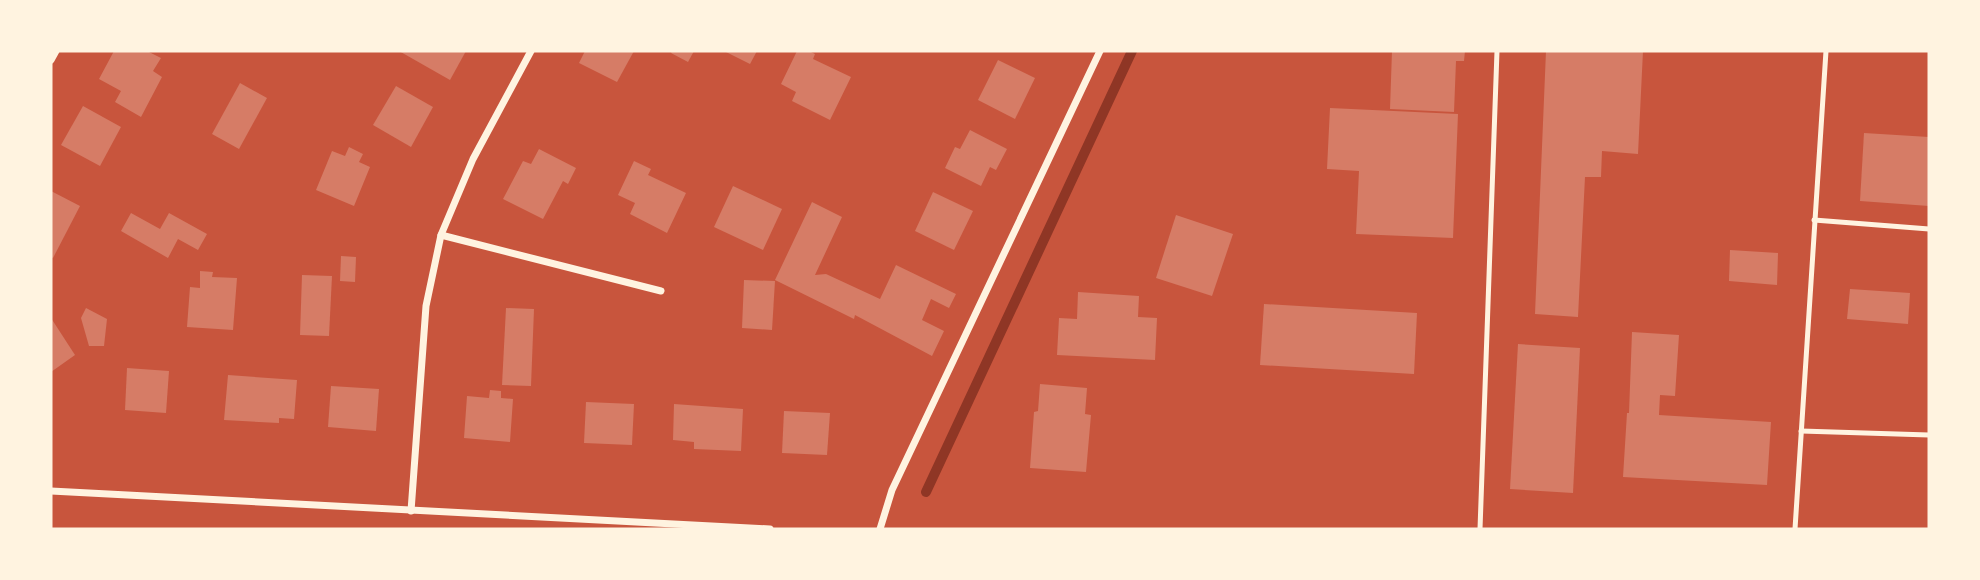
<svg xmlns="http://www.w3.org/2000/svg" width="1980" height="580" font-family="Commissioner,sans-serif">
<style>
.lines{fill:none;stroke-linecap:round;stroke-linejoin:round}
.stream{stroke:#8f3625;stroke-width:10}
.building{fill:#d67c66}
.service{stroke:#fff3e0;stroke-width:5}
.minor{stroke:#fff3e0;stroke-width:7}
</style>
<rect width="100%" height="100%" fill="#c8553d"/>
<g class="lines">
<polyline class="stream" points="926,492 1132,51"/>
</g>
<g class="building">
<polygon points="114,51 147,51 161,58 153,71 162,77 141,117 115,102 121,91 99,79"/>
<polygon points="399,51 466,51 450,80"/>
<polygon points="585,51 634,51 617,82 579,63"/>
<polygon points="672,51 694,51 688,62 671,53"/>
<polygon points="724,51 757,51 750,64"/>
<polygon points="797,51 809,51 815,54 813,59 851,77 830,120 792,101 796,92 781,84"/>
<polygon points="1392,51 1465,51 1464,61 1456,61 1454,112 1390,109"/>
<polygon points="1546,51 1643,51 1638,154 1602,151 1601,177 1585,177 1578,317 1535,314"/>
<polygon points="998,60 1035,78 1015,119 978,100"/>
<polygon points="240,83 267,98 239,149 212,134"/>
<polygon points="396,86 433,107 411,147 373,125"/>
<polygon points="83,106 121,127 100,166 61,145"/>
<polygon points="1330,108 1458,114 1453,238 1356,234 1359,171 1327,169"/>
<polygon points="970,130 1007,149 996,170 990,167 981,186 945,168 955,147 960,149"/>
<polygon points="1864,133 1929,137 1929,206 1860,201"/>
<polygon points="349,147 363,154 359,162 370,167 354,206 316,190 332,151 345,156"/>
<polygon points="539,149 576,168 568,184 563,181 543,219 503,199 523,161 531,164"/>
<polygon points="634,161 651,169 648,175 686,193 667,233 630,214 635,203 618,195"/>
<polygon points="733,186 782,209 763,250 714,227"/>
<polygon points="51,191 80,206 53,258 51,257"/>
<polygon points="933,192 973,211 954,250 915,231"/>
<polygon points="812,202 842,217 815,275 826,274 880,299 896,265 956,294 949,308 931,299 922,320 944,331 932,356 855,315 854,319 775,280"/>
<polygon points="131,213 160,229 169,213 207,234 198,250 178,239 168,258 121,231"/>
<polygon points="1176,215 1233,234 1212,296 1156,278"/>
<polygon points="1730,250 1778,253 1777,285 1729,281"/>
<polygon points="341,256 356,257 355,282 340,281"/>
<polygon points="200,271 213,272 212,277 237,278 233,330 187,327 190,287 200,288"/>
<polygon points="302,275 332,276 329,336 300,335"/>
<polygon points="744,280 775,281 772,330 742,328"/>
<polygon points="1850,289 1910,293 1908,324 1847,319"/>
<polygon points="1078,292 1139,296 1138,317 1157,318 1155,360 1057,355 1059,318 1077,319"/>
<polygon points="1264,304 1417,313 1414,374 1260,365"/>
<polygon points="86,308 107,319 104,346 89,346 81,318"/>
<polygon points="506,308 534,309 531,386 502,385"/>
<polygon points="51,318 75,355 51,372"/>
<polygon points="1632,332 1679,335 1675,396 1660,395 1659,415 1771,422 1767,485 1623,477 1627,413 1629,413"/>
<polygon points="1518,344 1580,348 1573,493 1510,489"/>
<polygon points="127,368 169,371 166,413 125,410"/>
<polygon points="228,375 297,380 294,419 279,418 279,423 224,420"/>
<polygon points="1040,384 1087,388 1085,414 1091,415 1086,472 1030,468 1034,412 1038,411"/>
<polygon points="331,386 379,389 376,431 328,427"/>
<polygon points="490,390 501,391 501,398 513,399 510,442 464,438 467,396 489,398"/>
<polygon points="586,402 634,404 632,445 584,443"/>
<polygon points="674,404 743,409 741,451 694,449 694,442 673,440"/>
<polygon points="784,411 830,413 827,455 782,453"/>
</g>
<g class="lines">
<g class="service">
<polyline points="1814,220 1929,229"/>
<polyline points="1801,431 1929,435"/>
<polyline points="1480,529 1497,51"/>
<polyline points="1795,529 1826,51"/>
</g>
<g class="minor">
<polyline points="51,60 56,51"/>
<polyline points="441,235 661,291"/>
<polyline points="51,491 770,529"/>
<polyline points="411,511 426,306 441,235 473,159 531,51"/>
<polyline points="880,529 892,490 1100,51"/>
</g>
</g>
<rect width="1980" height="580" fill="none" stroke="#fff3e0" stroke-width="105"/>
</svg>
